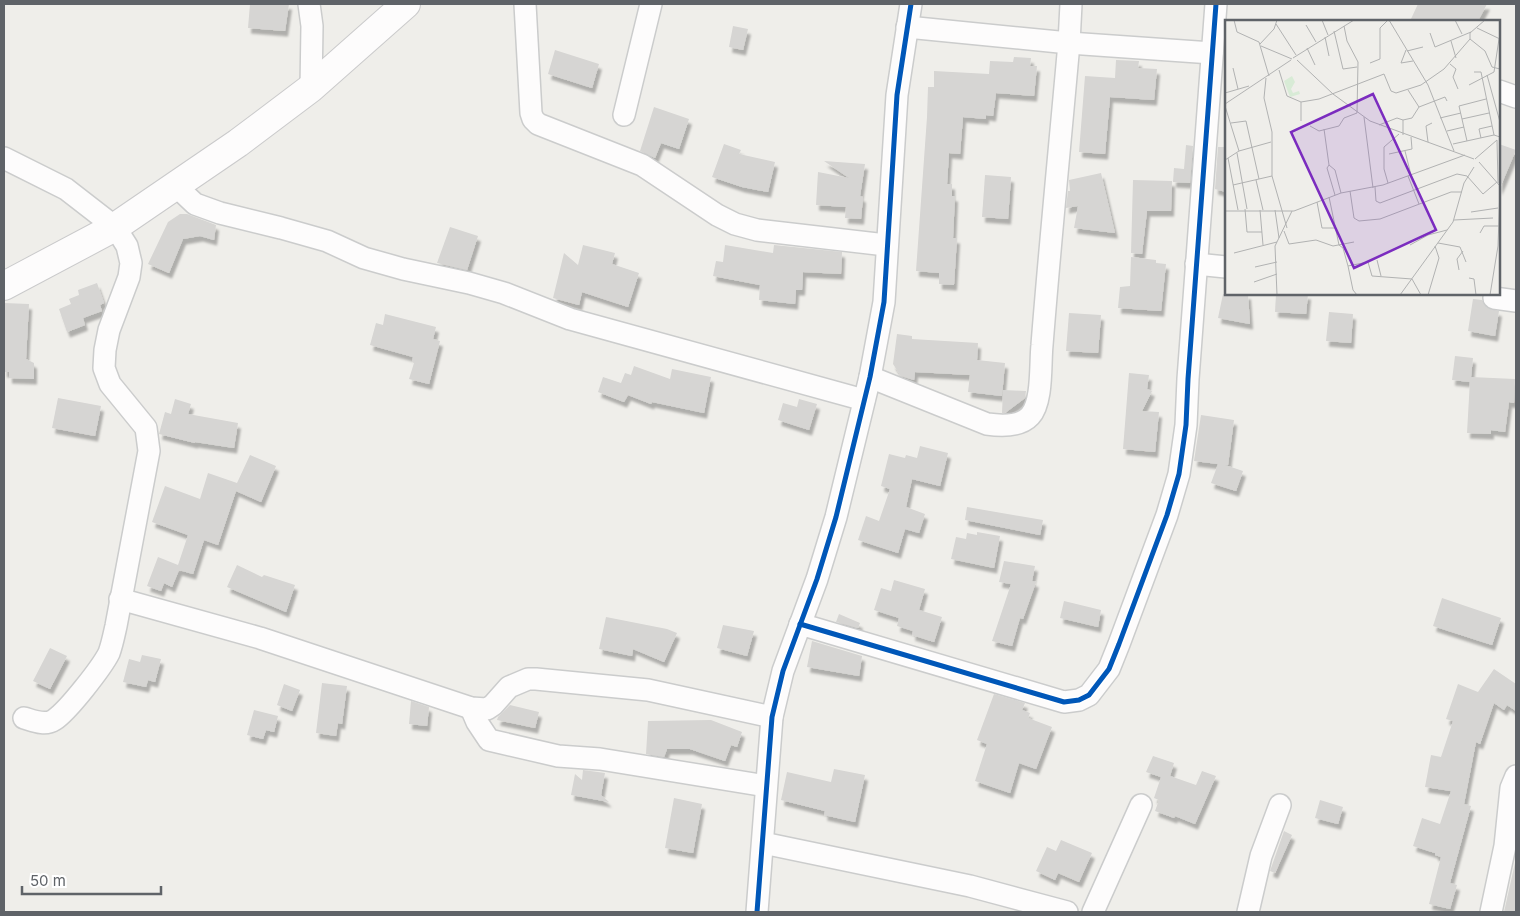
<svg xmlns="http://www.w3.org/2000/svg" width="1520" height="916" font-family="Inter,sans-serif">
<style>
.building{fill:#d6d5d3;filter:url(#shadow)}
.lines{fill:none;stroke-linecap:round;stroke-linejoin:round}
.minor-casing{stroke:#cbcccc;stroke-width:24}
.secondary-casing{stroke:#cacacb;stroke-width:30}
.minor{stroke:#fdfcfc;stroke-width:21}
.secondary{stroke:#fdfcfc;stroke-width:28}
.cycleway-casing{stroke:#fff;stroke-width:8}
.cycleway{stroke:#0057b8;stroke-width:5}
.inset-road{fill:none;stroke:#b1b2b2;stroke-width:1}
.view{fill:#7b2cbf;fill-opacity:0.15;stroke:#7b2cbf;stroke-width:2.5}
.inset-edge{fill:none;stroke:#5f6368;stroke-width:2.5}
</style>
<defs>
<filter id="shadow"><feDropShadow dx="3" dy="5.5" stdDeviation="1" flood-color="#0004"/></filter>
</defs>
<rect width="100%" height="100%" fill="#efeeea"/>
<g class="building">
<polygon points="250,4 289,4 285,31 248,28"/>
<polygon points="1418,4 1487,4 1478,21 1410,21"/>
<polygon points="733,26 748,29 743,50 729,47"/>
<polygon points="555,50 599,64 592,88 548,74"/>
<polygon points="1014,57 1031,58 1030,66 1037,66 1034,96 996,93 993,116 986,115 986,119 963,117 960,154 949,153 947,184 952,184 952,196 955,196 953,238 957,238 954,285 939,284 939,273 916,271 927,117 928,87 934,87 934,71 989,74 990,61 1013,62"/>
<polygon points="1116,60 1139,61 1138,68 1157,69 1154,100 1110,97 1105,154 1079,152 1085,76 1115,78"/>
<polygon points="654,107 689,119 679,149 661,143 655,158 640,151"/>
<polygon points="724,144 741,150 739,154 775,162 768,192 742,187 712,177"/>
<polygon points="1499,144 1516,150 1499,190"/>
<polygon points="1186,145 1193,146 1190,183 1173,182 1174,168 1184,169"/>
<polygon points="1218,147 1226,147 1226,192 1215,189"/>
<polygon points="824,161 865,164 860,196 863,197 861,219 845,218 846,207 816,205 818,172 849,178"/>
<polygon points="1101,173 1115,233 1074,228 1078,206 1066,208 1068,191 1070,191 1069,180"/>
<polygon points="985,175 1011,177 1008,219 982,217"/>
<polygon points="1133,180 1172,181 1171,211 1147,211 1142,254 1131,253"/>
<polygon points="180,214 187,214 216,225 214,240 200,236 183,239 169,273 148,264 168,222"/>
<polygon points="450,227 478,236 467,270 437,263"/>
<polygon points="583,245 615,253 612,264 639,273 628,307 582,292 579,305 553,298 564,253 578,265"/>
<polygon points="725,245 773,253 774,245 842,252 841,274 803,272 802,290 796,290 795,304 759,300 760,285 713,276 716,261 723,262"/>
<polygon points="1131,257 1156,260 1156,263 1166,264 1161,311 1118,308 1120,287 1130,286"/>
<polygon points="97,283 104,303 100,305 102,311 83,318 85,325 67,332 59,309 71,304 69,299 79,295 78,290"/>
<polygon points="1223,294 1248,294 1250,324 1218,318"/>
<polygon points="1276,294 1308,294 1306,314 1275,312"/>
<polygon points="1473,299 1482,300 1487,308 1499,311 1495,336 1468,331"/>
<polygon points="4,303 29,304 26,359 34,363 34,379 9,378 9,372 4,372"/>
<polygon points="1329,312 1353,314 1351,343 1326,341"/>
<polygon points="1069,313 1101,315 1098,353 1066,351"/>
<polygon points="385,314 436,327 433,339 440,341 429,384 409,379 414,363 412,362 413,357 370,345 376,323 383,325"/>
<polygon points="897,334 912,336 912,339 978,343 977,360 1005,363 1002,396 968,392 970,375 915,372 914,380 901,376 893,364"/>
<polygon points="1455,356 1473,358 1471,377 1515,379 1514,403 1509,402 1505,432 1491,430 1491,434 1467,433 1470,380 1470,382 1452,380"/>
<polygon points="634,366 670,379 672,369 711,377 704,413 652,402 651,404 628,395 624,402 598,392 603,377 621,383 625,373 631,375"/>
<polygon points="1129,373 1149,375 1147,389 1152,391 1142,411 1159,412 1155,452 1123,449"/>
<polygon points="1003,390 1026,391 1025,398 1005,413 1002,413"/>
<polygon points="58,398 101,406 95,436 52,428"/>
<polygon points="175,399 191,404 188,414 238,423 234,448 195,442 195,443 159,434 165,412 171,414"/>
<polygon points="799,399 817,404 809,430 778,420 783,403 797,407"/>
<polygon points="1201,415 1234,420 1228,465 1225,465 1243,471 1236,491 1211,483 1218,464 1194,461"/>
<polygon points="920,446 948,453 940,486 912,479 906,507 925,514 919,533 905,529 898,553 858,540 866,516 879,521 890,489 881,486 889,454 905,458 906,455 917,458"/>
<polygon points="250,455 276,466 261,502 236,491 218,545 204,540 193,574 179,570 172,587 164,583 161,591 147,586 158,557 178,565 188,535 152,522 165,486 200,499 208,473 237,483"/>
<polygon points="967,507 1043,520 1040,535 965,520"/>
<polygon points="977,532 1000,536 994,568 951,559 956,537 966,539 967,533 977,535"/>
<polygon points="1004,561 1035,566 1032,581 1036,582 1023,619 1020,618 1012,646 992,641 1011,584 999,582"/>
<polygon points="237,565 262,577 264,575 295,585 286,612 227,587"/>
<polygon points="894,580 925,589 919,610 942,617 934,642 912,635 913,631 897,626 899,618 874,610 881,588 891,591"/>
<polygon points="1442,598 1501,618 1492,645 1433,626"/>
<polygon points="1064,601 1101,610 1098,627 1060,618"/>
<polygon points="839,614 860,623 858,628 836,622"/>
<polygon points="606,617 667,629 677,633 664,662 633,649 632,656 599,649"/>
<polygon points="723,625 754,631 747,656 717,648"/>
<polygon points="812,641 862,656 859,676 807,667"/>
<polygon points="50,648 67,656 50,689 33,681"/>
<polygon points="142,655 161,659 155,682 148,680 146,687 123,682 129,659 140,662"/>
<polygon points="1494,669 1516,684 1516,711 1507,705 1504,710 1494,703 1480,744 1476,742 1464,804 1471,806 1450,883 1457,885 1450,909 1429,904 1441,857 1435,855 1435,853 1413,846 1422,818 1440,824 1451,791 1425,787 1431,755 1441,757 1453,721 1446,719 1458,684 1478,692"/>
<polygon points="322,683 347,686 342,724 338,723 336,736 316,733"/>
<polygon points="284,684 300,690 292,711 277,705"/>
<polygon points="994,694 1025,703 1022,710 1030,713 1028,718 1052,727 1036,769 1019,763 1010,793 975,781 987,744 977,740"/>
<polygon points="411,701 429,707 427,726 409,724"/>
<polygon points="510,705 539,712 535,728 497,720 498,717"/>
<polygon points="254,710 278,716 274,732 266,730 263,739 247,735"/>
<polygon points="711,720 742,732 737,747 731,745 725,761 690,749 667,749 664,757 646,754 648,721"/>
<polygon points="1153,756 1174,763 1170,776 1196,785 1202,771 1216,776 1195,824 1175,816 1174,818 1155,811 1159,800 1154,798 1161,777 1146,772"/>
<polygon points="834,769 865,775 855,822 824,815 825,811 781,800 787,772 831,782"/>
<polygon points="583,770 605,773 601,795 609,802 571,795 575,774 582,780"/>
<polygon points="674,798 702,804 693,853 665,848"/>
<polygon points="1320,800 1343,807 1338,824 1315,818"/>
<polygon points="1284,831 1292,835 1275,873 1270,871"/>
<polygon points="1061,840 1092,853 1079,882 1058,873 1055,880 1036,871 1047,847 1056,851"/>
<polygon points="1515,863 1516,863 1516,912 1504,912"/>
</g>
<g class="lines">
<defs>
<g id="minor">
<polyline points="309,4 312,26 311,88"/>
<polyline points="525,4 531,113 533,119 538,124 642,165 717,215 735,224 757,230 886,245"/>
<polyline points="907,27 1069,43 1212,53"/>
<polyline points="1499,91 1516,97"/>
<polyline points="624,115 651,4"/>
<path d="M4 158 66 189 115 227 127 246 131 263 129 277 109 330 105 350 104 368 110 384 146 428 149 451 116 626C114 635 112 645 109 653 102 667 68 711 54 720 45 726 34 721 24 718"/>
<polyline points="176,186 195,204 220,213 281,228 327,241 364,258 403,269 469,283 504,293 570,319 864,400"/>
<polyline points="1196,264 1226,267"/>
<polyline points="1494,298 1516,301"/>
<path d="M870 377 987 424C1001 426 1020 427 1030 416 1043 402 1040 364 1042 345 1050 244 1060 144 1069 43L1071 4"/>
<polyline points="120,599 260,638 471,708 487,709 493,705 509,687 528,679 536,679 648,690 772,717"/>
<polyline points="800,624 1064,702 1079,700 1089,695 1109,669 1119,644 1167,515 1179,474 1186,425 1188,379 1216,4"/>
<polyline points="471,708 477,722 489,740 558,756 600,759 766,786"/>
<polyline points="763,843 970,886 1067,912"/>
<polyline points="757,912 772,717 783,671 817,579 836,517 870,377 884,302 897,95 911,4"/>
<polyline points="1093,912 1141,805"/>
<polyline points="1248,912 1261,856 1280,805"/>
<polyline points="1491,912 1505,846 1511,788 1516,776"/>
</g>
<polyline id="secondary" points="4,286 115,227 238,143 311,88 406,4"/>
</defs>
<use href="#minor" class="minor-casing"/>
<use href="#secondary" class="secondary-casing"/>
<use href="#minor" class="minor"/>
<use href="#secondary" class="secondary"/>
<defs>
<g id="cycleway">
<polyline points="800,624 1064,702 1079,700 1089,695 1109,669 1119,644 1167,515 1179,474 1186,425 1188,379 1216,4"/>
<polyline points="757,912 772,717 783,671 817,579 836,517 870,377 884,302 897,95 911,4"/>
</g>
</defs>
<use href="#cycleway" class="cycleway-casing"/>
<use href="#cycleway" class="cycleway"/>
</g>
<g transform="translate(1225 20)">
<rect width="275" height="275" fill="#efeeea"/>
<path d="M67 56 70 62 66 69 68 73 74 71 75 74 65 77 59 61Z" fill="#d8ebd6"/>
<path class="inset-road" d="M9 0 12 12 34 22 44 56M97 0 103 15M164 0 203 65 229 131M230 0 237 14M260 0 245 13V19L260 31 267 47 275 49M51 4 71 35M81 5 91 22M252 8 275 19M109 11 118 49 132 47M205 13 210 27 246 12M100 17 104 36M226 21 231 38M35 24 49 9 52 0M36 26 67 39M82 28 90 45M181 30 176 43 188 41M182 31 198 27M68 38 129 0M72 40 108 74 145 101 249 139M145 43 155 39V8L163 0M225 44 231 49 228 57 233 69M8 48 13 69M54 50 62 76 76 82 94 79 159 54 166 71 171 73 196 65 219 49 245 19M249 52H256L269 115M262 55 275 102M41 58 39 78 47 112V156L62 208M244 65 269 52 274 19M183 70 194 87M0 73 24 66M76 82V101M0 84 66 40M0 86 14 131M139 97 148 168M215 98 236 93M237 99 264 93M6 103 21 101 34 159M154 105 172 98 178 100M85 106 94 111 114 106 119 98 132 93 133 42 122 21 119 6M99 109 104 145 110 150 116 173M222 111 239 107M178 115V100L187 98 194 87 220 77 222 81M256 118 254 109 267 106M272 120 273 163M242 121 234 86 261 79M203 122 201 106 207 103M228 124 269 115 275 117M180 131 186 155M12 133 22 189M164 134 187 129 186 117M3 138 13 190M250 139 272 120M0 140 14 131 46 122M254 142 275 166M104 145 102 148 110 175M183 156 194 184M31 160 38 190M163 163 159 149V127L174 114M8 165 47 156M150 167 151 181 155 183 232 154 242 156 258 174 272 162M125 171 129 198 134 201 155 199 226 172H237M104 177 114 225 118 228 123 246 143 242 147 256 187 259 196 275M92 182 97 208H111M20 189 22 212H37M35 190 38 225M50 190 54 218M0 191H69L116 173 158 165 240 135M246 192 273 188M229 200 268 198M59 211 64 224 91 220 108 226 129 222M255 213 259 206H274M213 223 235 227 241 242M185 225 203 215 222 210M9 233 52 222M152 240 156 256M123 246 128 270 132 275M30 247 52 242M234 250 232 239 238 231M244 258 249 259 251 275M29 262 52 254M52 275 50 226 67 191M175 275 228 202 239 163 249 147M203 275 214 238 210 226M265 275 273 226 275 168"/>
<path class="view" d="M148 74 211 210 129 248 66 112Z"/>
<rect width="275" height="275" class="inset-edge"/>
</g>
<rect width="1520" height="916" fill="none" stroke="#5f6368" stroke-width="10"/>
<path d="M22 886v8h139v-8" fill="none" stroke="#5f6368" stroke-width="2.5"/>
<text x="30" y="886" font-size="15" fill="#5f6368" stroke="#ffffff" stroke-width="4" paint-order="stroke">50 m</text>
</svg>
